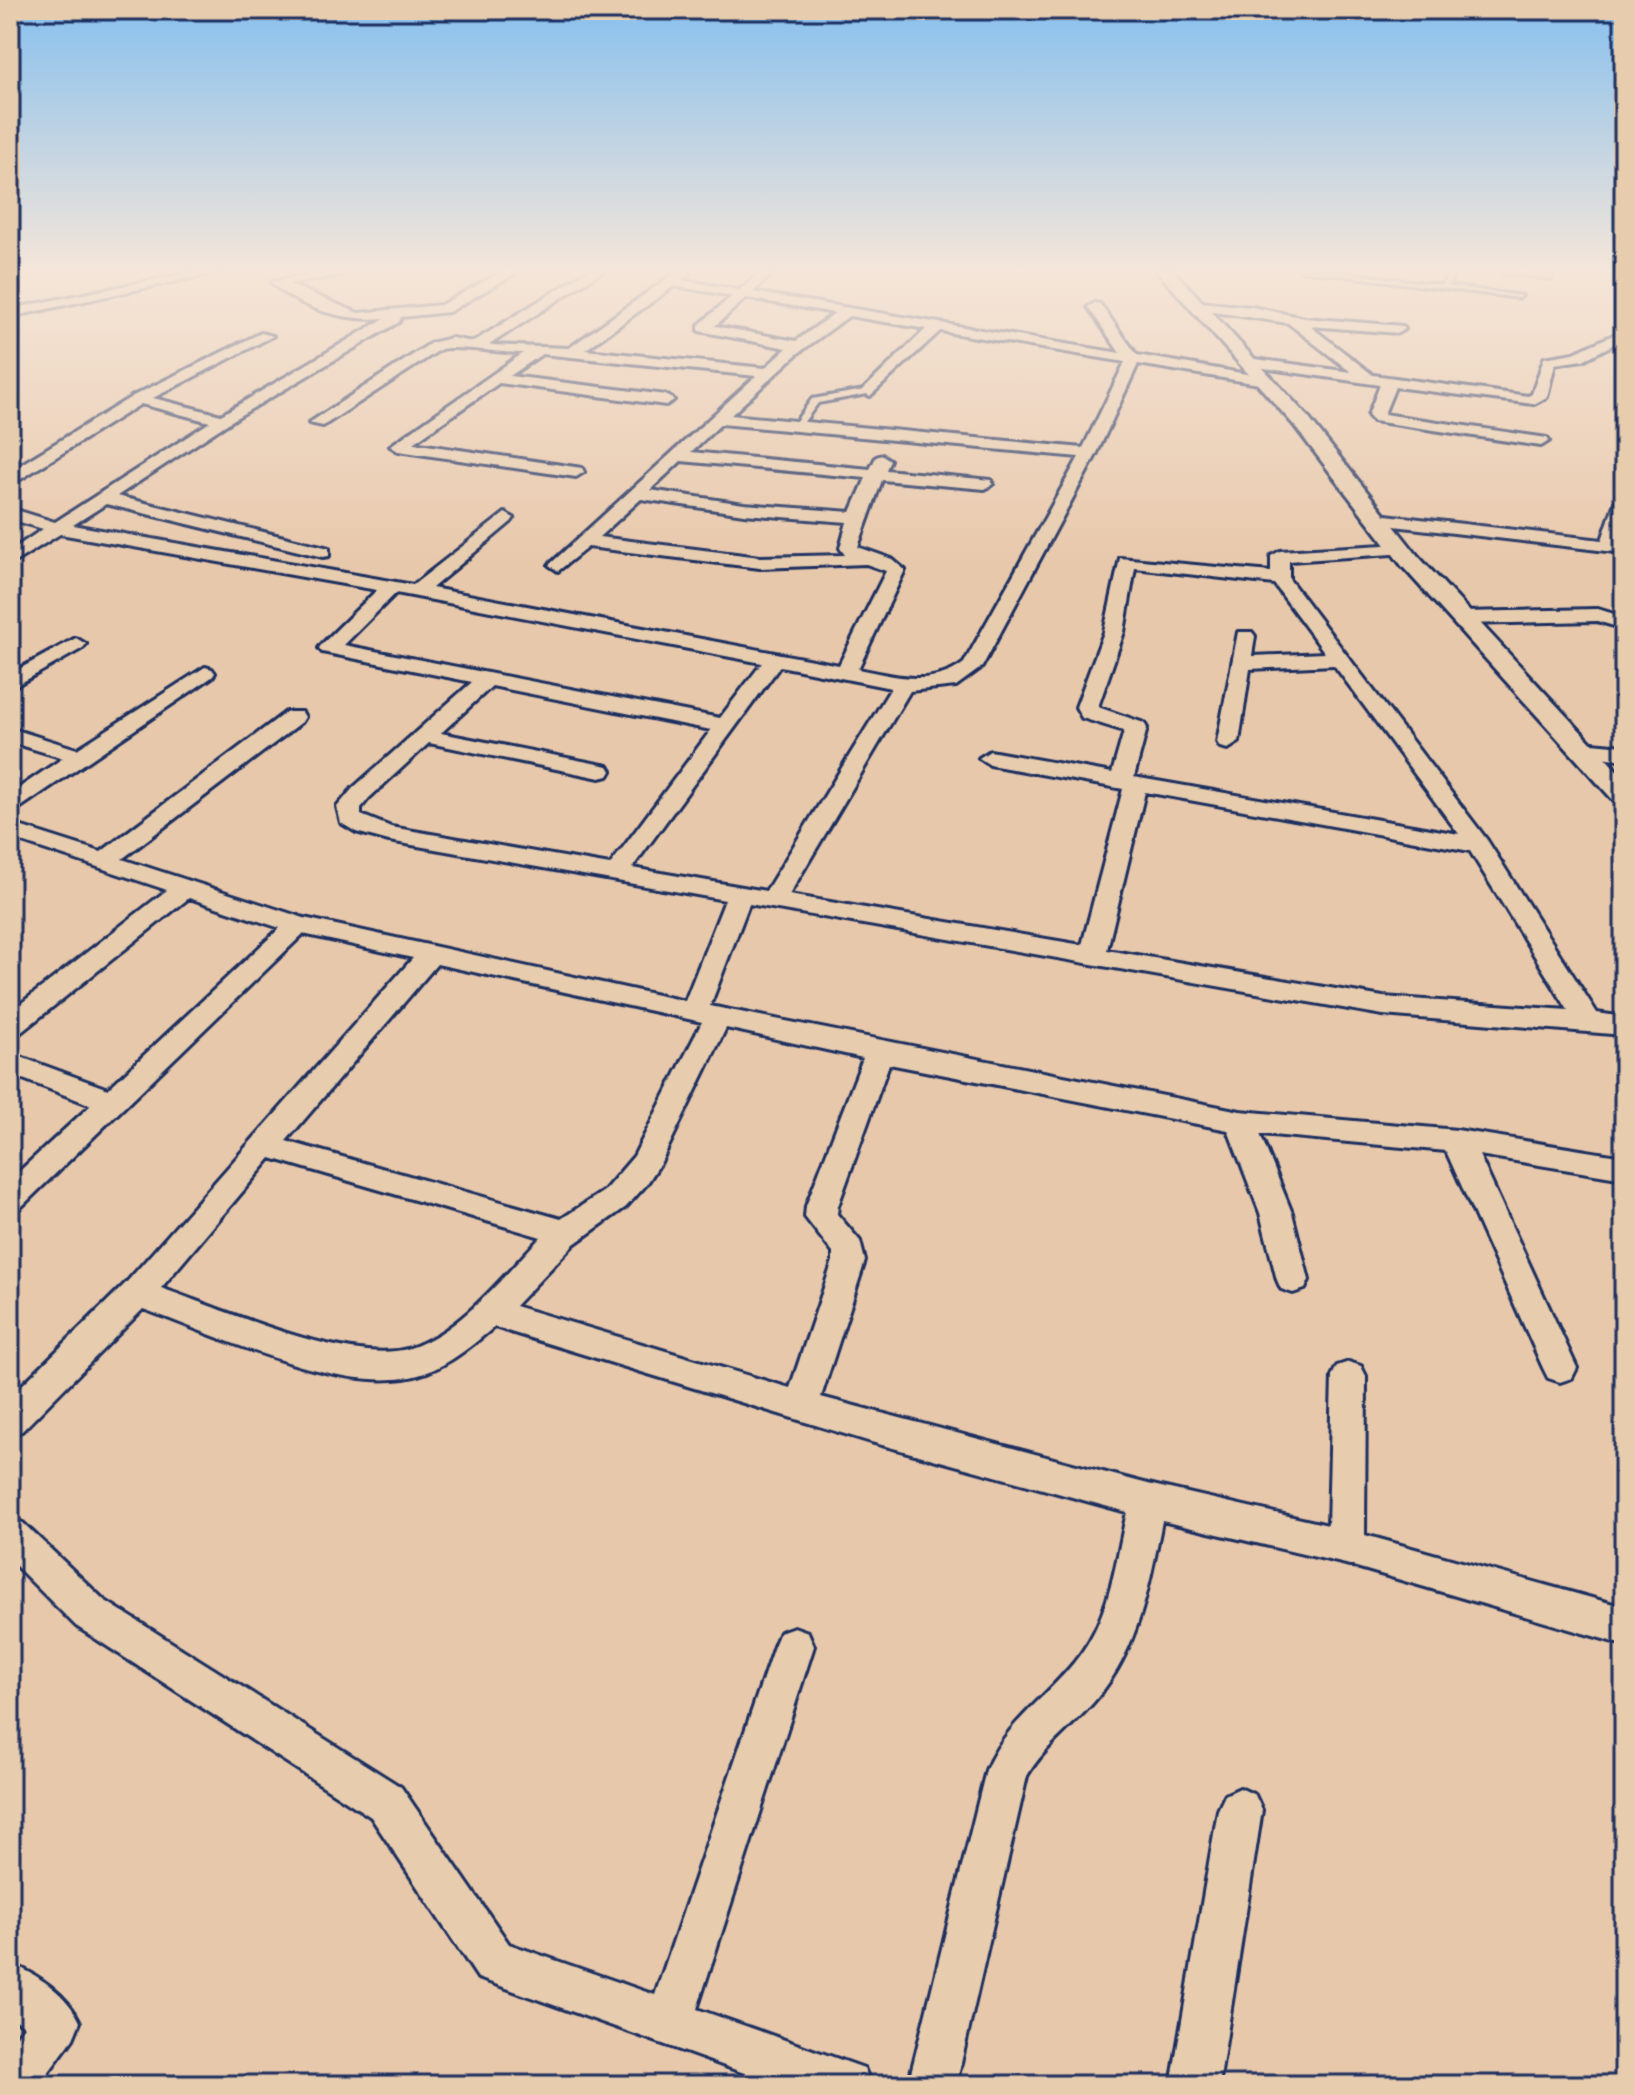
<svg xmlns="http://www.w3.org/2000/svg" width="1634" height="2095" font-family="'Gochi Hand',sans-serif">
<style>
.lines{fill:none;stroke-linecap:round;stroke-linejoin:round}
.service-casing{stroke:#1b2f5e;stroke-width:6}
.minor-casing{stroke:#1b2f5e;stroke-width:6}
.tertiary-casing{stroke:#1b2f5e;stroke-width:6}
.service{fill:#e7ccae;fill-rule:evenodd}
.minor{fill:#e7ccae;fill-rule:evenodd}
.tertiary{fill:#e7ccae;fill-rule:evenodd}
.wall{fill:#b38d83;stroke:#1b2f5e;stroke-width:2}
</style>
<rect width="100%" height="100%" fill="#e8c8ab"/>
<filter id="ink" filterUnits="userSpaceOnUse"><feTurbulence type="fractalNoise" baseFrequency=".0125" numOctaves="2"/><feDisplacementMap in="SourceGraphic" scale="16" xChannelSelector="R" yChannelSelector="G"/><feConvolveMatrix kernelMatrix="1 2 1 2 8 2 1 2 1" color-interpolation-filters="sRGB"/></filter>
<g filter="url(#ink)">
<g class="lines">
<defs>
<g id="service">
<polygon points="1300,270 1321,270 1442,285 1450,270 1456,270 1448,286 1522,296 1519,298"/>
<polygon points="870,389 874,391 873,393 818,403 800,427 793,425 812,399"/>
</g>
<g id="minor">
<polygon points="202,270 228,270 10,317 10,309"/>
<path d="M333 270H368L289 284 358 313 441 305 505 270H521L449 312 401 317 399 322 239 416 117 496 329 548V556L323 557 106 504 73 525 413 585 505 513 514 518 511 522 432 588 839 665 886 571 866 564 760 568 588 547 558 571 549 565 756 376 542 354 510 376 666 395 674 400 666 405 499 383 413 443 582 468 584 472 576 477 398 451 390 446 523 353C501 353 457 345 441 349L323 426 309 423 431 343 451 338 473 342 589 270H604L489 345 569 348 679 270 690 273 682 280 740 290 762 270H776L753 292 1120 353 1088 307 1095 303 1100 304 1137 355 1270 378V384L1265 385 1138 364 1097 453 982 667 956 686 910 691 789 895 1082 945 1123 789 990 765 979 758 990 751 1112 773 1124 731 1082 718 1076 707 1104 632 1120 558 1271 572V556L1280 551 1401 544 1410 549 1407 553 1289 561V579L1487 840 1597 1013 1624 1017V1035L1383 1015 749 904 710 1006 1240 1111 1457 1130 1624 1157V1179L1479 1155 1577 1368 1572 1378 1560 1382 1548 1378 1543 1368 1446 1151 1260 1134 1292 1213 1309 1280 1305 1289 1293 1293 1281 1289 1277 1280 1260 1213 1228 1130 889 1064 838 1206 837 1214 860 1241 865 1261 821 1397 1148 1484 1328 1525 1332 1376 1337 1366 1349 1362 1361 1366 1366 1376 1365 1535 1624 1607V1645L1346 1564 1162 1521C1150 1582 1139 1649 1097 1698 1075 1725 1045 1745 1027 1776L956 2085H908L986 1770C1007 1720 1052 1695 1082 1652 1111 1612 1116 1559 1127 1512L871 1442 494 1327C468 1349 438 1374 404 1378 328 1389 214 1334 143 1309L22 1431 10 1435V1397L125 1284 413 958 303 934 21 1207 10 1211V1180L91 1105 10 1074V1053L108 1089 280 928 189 898 20 1033 10 1035V1012L167 890 10 838V823L101 852 286 712H302L305 717 302 722 122 859 304 918 685 1001 725 900 389 841 356 832 341 823 337 807 353 788 472 682 322 652 319 648 322 644 377 590 60 534 10 565V551L43 529 10 519V508L55 522 210 422 141 404 16 482 10 483V471L133 396 261 333 273 336 153 398 221 415 385 318C348 322 298 309 271 282ZM674 286 732 296 699 325V331L787 348 765 368 585 350ZM746 298 835 313 796 341 715 326ZM849 316 926 329 865 388 862 391 870 396 940 331 1125 362 1083 448 731 415 797 354ZM721 424 1079 457 964 663C932 688 894 676 858 669L905 570 892 559 858 547 882 480 985 489 993 484 991 480 886 470 890 460 882 455 876 457 870 469 691 452ZM681 461 866 478 851 512 744 504 650 490ZM641 499 744 514 847 522 840 548 845 555 760 557 599 537ZM1135 568 1274 584 1325 653 1252 656 1255 636 1252 632H1238L1217 742 1220 747 1228 749 1239 742 1250 669 1334 665 1459 834 1134 777 1147 728 1144 723 1098 707 1124 632ZM396 593 417 597 762 663 720 718 344 645ZM780 666 891 688 766 891 632 868ZM492 686 711 730 610 865 391 827 361 815V808L369 798 429 743 600 778 608 776 611 771 608 766 441 733ZM1145 792 1470 851 1568 1010 1383 997 1107 950ZM437 964 702 1022 634 1156 604 1191 561 1219 286 1141ZM726 1028 863 1058 806 1206 805 1217 833 1253V1261L790 1388 515 1306 574 1244 626 1207 646 1185 661 1162ZM271 1158 541 1237C504 1275 462 1331 410 1348 352 1367 219 1308 161 1288Z"/>
<polygon points="1199,302 1252,307 1305,318 1403,326 1405,329 1398,333 1310,326 1373,375 1528,396 1532,394 1544,358 1574,353 1624,330 1624,339 1583,360 1555,364 1547,397 1534,404 1395,387 1384,414 1547,438 1549,441 1541,446 1373,421 1368,415 1380,385 1243,365 1241,362 1248,358 1351,372 1288,323 1194,309 1194,303"/>
<polygon points="1624,497 1624,528 1619,542 1624,543 1624,553 1377,524 1368,519 1377,514 1602,540 1615,502"/>
<polygon points="1598,609 1624,617 1624,629 1597,621 1463,624 1453,618 1463,612"/>
<polygon points="76,638 86,644 83,648 10,689 10,674"/>
<polygon points="205,667 212,669 215,673 212,677 18,809 10,811 10,794 63,758 10,742 10,728 77,749"/>
<polygon points="1582,742 1624,746 1624,760 1574,754 1571,749"/>
<polygon points="10,1518 23,1523 104,1600 401,1787 509,1944 655,1995 774,1646 780,1632 794,1627 808,1632 814,1646 697,2009 864,2068 871,2085 778,2085 478,1978 371,1817 76,1626 10,1560"/>
<polygon points="1240,1788 1255,1795 1262,1810 1219,2085 1171,2085 1218,1810 1225,1795"/>
<path d="M10 1963C37 1974 68 1995 80 2022L73 2039 39 2085H10V2044L24 2026 10 2015Z"/>
</g>
<polygon id="tertiary" points="1156,270 1173,270 1307,416 1418,556 1624,778 1624,803 1614,801 1402,566 1293,424"/>
</defs>
<use href="#service" class="service-casing"/>
<use href="#minor" class="minor-casing"/>
<use href="#tertiary" class="tertiary-casing"/>
<use href="#service" class="service"/>
<use href="#minor" class="minor"/>
<use href="#tertiary" class="tertiary"/>
</g>
<polygon class="wall" points="1501,270 1556,270 1552,281 1500,275"/>
</g>
<linearGradient id="sky" x2="0" y2="1"><stop stop-color="#87c0ee"/><stop offset="0.48" stop-color="#f5e6d9"/><stop offset="1" stop-color="#f5e6d9" stop-opacity="0"/></linearGradient>
<rect width="1634" height="564" fill="url(#sky)"/>
<rect width="1634" height="2095" fill="none" stroke="#e7ccae" stroke-width="40"/>
<rect x="20" y="20" width="1594" height="2055" fill="none" stroke="#1b2f5e" stroke-width="3" filter="url(#ink)"/>
</svg>
